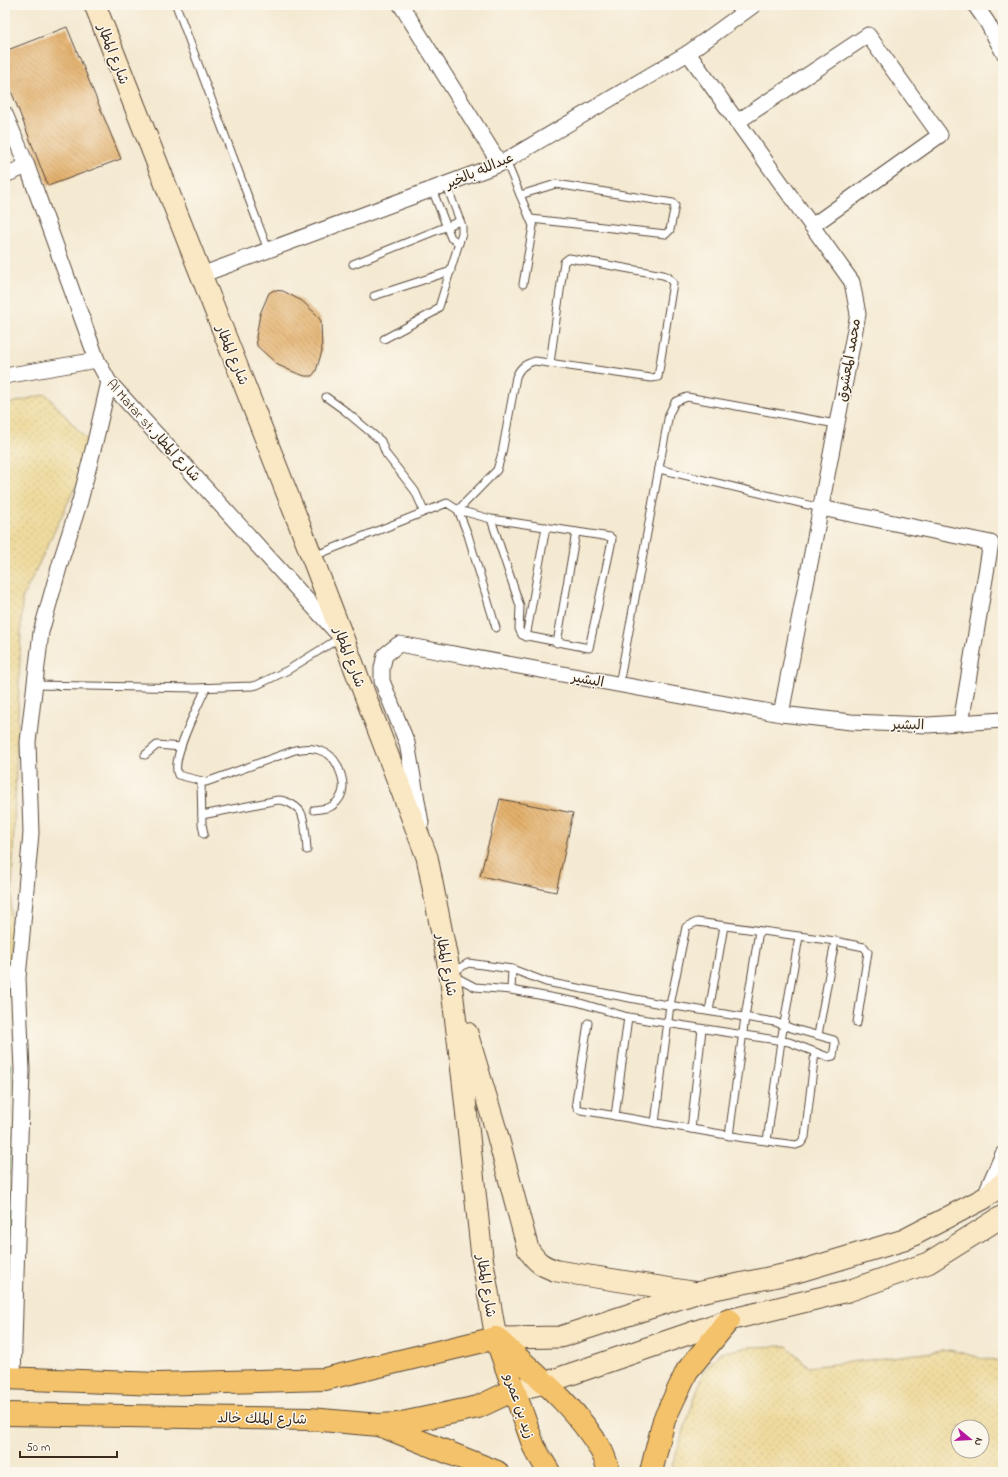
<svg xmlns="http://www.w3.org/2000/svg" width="1008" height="1477" font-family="'Indie Flower','Playpen Sans Arabic',sans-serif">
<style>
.sand{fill:url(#sand-dots);stroke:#94825e;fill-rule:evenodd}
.cemetery{fill:url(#cemetery-stones);stroke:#5e815e}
.building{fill:url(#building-back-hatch)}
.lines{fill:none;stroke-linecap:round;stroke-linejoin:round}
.lane-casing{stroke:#574739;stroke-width:9}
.street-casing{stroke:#574739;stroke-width:17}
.secondary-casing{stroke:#574739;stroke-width:23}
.primary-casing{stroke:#574739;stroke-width:24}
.lane{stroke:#fff;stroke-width:7}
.street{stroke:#fff;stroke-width:15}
.secondary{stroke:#fae7c3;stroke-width:21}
.primary{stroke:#f3c26a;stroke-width:22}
.labels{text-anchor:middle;stroke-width:3;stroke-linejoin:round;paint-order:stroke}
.street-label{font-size:14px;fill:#3b2a1e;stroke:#fbf7ec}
</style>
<defs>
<pattern id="sand-dots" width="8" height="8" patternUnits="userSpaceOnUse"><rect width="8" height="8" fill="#eeda9e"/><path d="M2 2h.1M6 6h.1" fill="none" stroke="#cdbb88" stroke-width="1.8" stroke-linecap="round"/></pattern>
<pattern id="cemetery-stones" width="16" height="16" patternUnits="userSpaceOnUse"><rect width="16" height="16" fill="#80d89d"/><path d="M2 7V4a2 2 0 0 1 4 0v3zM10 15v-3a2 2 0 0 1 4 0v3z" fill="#6aaf7f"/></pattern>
<pattern id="building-back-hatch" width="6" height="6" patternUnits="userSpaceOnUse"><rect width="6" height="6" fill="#e3b06c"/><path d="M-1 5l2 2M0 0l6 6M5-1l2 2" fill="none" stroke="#b98f58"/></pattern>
</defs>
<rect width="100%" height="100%" fill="#fbf7ec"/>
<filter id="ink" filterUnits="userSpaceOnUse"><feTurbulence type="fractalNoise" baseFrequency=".025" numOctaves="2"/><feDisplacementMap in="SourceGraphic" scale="8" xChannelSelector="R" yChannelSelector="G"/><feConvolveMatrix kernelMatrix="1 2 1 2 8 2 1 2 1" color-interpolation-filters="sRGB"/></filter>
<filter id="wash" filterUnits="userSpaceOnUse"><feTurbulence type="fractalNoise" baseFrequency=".012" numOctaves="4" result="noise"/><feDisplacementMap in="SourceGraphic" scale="16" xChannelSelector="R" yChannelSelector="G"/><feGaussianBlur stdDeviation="0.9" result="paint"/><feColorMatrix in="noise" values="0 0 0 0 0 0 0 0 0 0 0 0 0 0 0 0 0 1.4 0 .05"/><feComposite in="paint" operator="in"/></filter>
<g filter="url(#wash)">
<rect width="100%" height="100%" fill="#f4e9d1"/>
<g class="sand">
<polygon points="46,394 94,448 22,599 5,1084 5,405"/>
<path d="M787 1346 809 1367 950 1350 1003 1363V1472H670L703 1373 719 1353 749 1347ZM958 1427H982V1451H958Z"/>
</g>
<polygon class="cemetery" points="5,1064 11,1064 8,1278 5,1278"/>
<g id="blocks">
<g class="building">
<polygon points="67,27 121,159 48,186 5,75 5,51"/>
<polygon points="274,290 283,291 302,301 316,314 321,321 322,351 316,371 312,376 305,376 296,373 278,365 257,346 256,337 260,314 269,293"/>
<polygon points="500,799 573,813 556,892 480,876"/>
</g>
</g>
</g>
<g filter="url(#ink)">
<use href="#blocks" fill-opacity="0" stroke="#574739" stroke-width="1"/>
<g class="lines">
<defs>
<g id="lane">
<polyline points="176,5 268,250"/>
<polyline points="506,161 533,226 523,284"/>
<polyline points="432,189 451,238 459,243"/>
<polyline points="520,195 556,184 673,203 675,205 670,230 666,234 531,219"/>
<polyline points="353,264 460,221"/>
<polyline points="374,296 451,271"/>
<polyline points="384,339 434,312 439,307 462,233 462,226 446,184"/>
<polyline points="326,397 344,410 381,441 386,454 415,491 424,511"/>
<polyline points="659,469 821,508"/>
<polyline points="314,556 447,503 458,510 491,519 610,537 612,539 611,545 589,648 522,635 519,629 520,606 491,519"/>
<path d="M496 628 468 535 458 510 497 470 502 453 516 377C520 367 525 364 535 361L651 378 658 377 673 283 668 277 663 275 569 258 564 262 550 363"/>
<polyline points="526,637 546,527"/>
<polyline points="557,643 576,532"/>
<polyline points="34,685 195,688 252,686 257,685 288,670 341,637"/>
<polyline points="619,685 669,414 675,402 687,397 836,424"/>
<path d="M206 688C199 704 170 759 178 775L206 782 209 781 295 750C308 747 316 748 328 754 334 758 337 764 339 769 345 783 346 796 332 806 327 809 319 809 314 810"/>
<polyline points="145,755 157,745 181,747"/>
<polyline points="201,781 202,824 204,834"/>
<path d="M202 815 278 800C286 800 300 807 302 815 306 825 306 839 307 850"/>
<polygon points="468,963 512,969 546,982 656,1003 775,1022 791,1028 834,1040 835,1044 833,1056 828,1057 789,1042 628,1017 577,1002 511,990 475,987 450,974"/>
<polyline points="511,990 512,969"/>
<polyline points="709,1011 724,926"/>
<polyline points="588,1023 576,1102 577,1108 581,1110 744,1138 796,1145 801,1143 805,1137 815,1052"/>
<polyline points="818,1035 835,941 864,947 868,952 857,1023"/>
<polyline points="615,1116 628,1017"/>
<polyline points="655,1123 670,1005 686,927 697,922 835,941"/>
<polyline points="691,1129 702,1029"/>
<polyline points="729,1136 745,1017 759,931"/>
<polyline points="767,1141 781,1041 799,937"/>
</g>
<g id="street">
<polyline points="401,5 500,164"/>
<polyline points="975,5 987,22 1003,52"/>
<polyline points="688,53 852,282 858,314 781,714"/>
<polyline points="5,114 27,166 97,360 109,382 338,634"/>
<polyline points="737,122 868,35 940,135 812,226"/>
<polyline points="5,175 27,166"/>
<polyline points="201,275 500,164 688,53 754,5"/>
<polyline points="5,376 97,360"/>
<polyline points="821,508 991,543 961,723"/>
<polyline points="421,823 407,743 382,681 382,668 385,655 399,644 781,714 851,722 928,725 1003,720"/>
<polyline points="984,1197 1003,1154"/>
<polyline points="13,1378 22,1070 18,978 31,833 28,742 41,632 62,557 80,501 95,442 109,382"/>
</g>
<g id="secondary">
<polyline points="95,5 307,544 427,857 450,974 463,1081 482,1257 496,1338 560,1337 696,1293 797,1272 904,1240 983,1199 1003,1183"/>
<path d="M467 1033 496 1130 528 1249C537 1263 542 1266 557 1271L692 1292"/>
<polyline points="514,1390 545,1383 729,1320 848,1291 928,1263 1003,1216"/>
</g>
<g id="primary">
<path d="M496 1338C534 1373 576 1406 602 1452 605 1458 607 1465 609 1472"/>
<polyline points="497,1341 534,1447 549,1472"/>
<polyline points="5,1378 157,1384 325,1379 496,1338"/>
<polyline points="5,1414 310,1419 379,1425 397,1424 478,1407 514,1390"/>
<polyline points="382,1426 497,1472"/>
<polyline points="651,1472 664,1420 687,1371 729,1320"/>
</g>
</defs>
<use href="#lane" class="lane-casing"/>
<use href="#street" class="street-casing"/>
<use href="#secondary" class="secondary-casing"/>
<use href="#primary" class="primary-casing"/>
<use href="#lane" class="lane"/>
<use href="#street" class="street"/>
<use href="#secondary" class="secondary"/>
<use href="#primary" class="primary"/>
</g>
</g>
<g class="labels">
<g class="street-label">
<text transform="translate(114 54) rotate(69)" y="5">شارع المطار</text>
<text transform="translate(479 170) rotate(-23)" y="5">عبدالله بالخير</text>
<text transform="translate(233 355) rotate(68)" y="5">شارع المطار</text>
<text transform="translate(848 360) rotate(-80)" y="5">محمد المعشوق</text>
<text transform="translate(154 430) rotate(48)" y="5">Al Matar st. شارع المطار</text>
<text transform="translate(350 657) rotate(69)" y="5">شارع المطار</text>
<text transform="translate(588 679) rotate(10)" y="5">البشير</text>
<text transform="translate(908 724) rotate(1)" y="5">البشير</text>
<text transform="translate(447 965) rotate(80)" y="5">شارع المطار</text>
<text transform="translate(487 1286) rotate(81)" y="5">شارع المطار</text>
<text transform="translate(520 1406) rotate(71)" y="5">زيد بن عمرو</text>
<text transform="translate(262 1418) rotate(1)" y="5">شارع الملك خالد</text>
</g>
</g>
<rect width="1008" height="1477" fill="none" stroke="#fbf7ec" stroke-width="20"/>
<g transform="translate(970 1439) rotate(108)"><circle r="19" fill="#fbf7ec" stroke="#aea59a"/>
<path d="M0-3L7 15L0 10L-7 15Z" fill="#b5179e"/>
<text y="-6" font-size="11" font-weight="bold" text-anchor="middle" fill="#3b2a1e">N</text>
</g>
<path d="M20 1451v6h97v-6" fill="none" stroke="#3b2a1e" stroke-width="2"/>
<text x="26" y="1451" font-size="12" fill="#3b2a1e" stroke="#fbf7ec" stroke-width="3" paint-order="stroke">50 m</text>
</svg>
